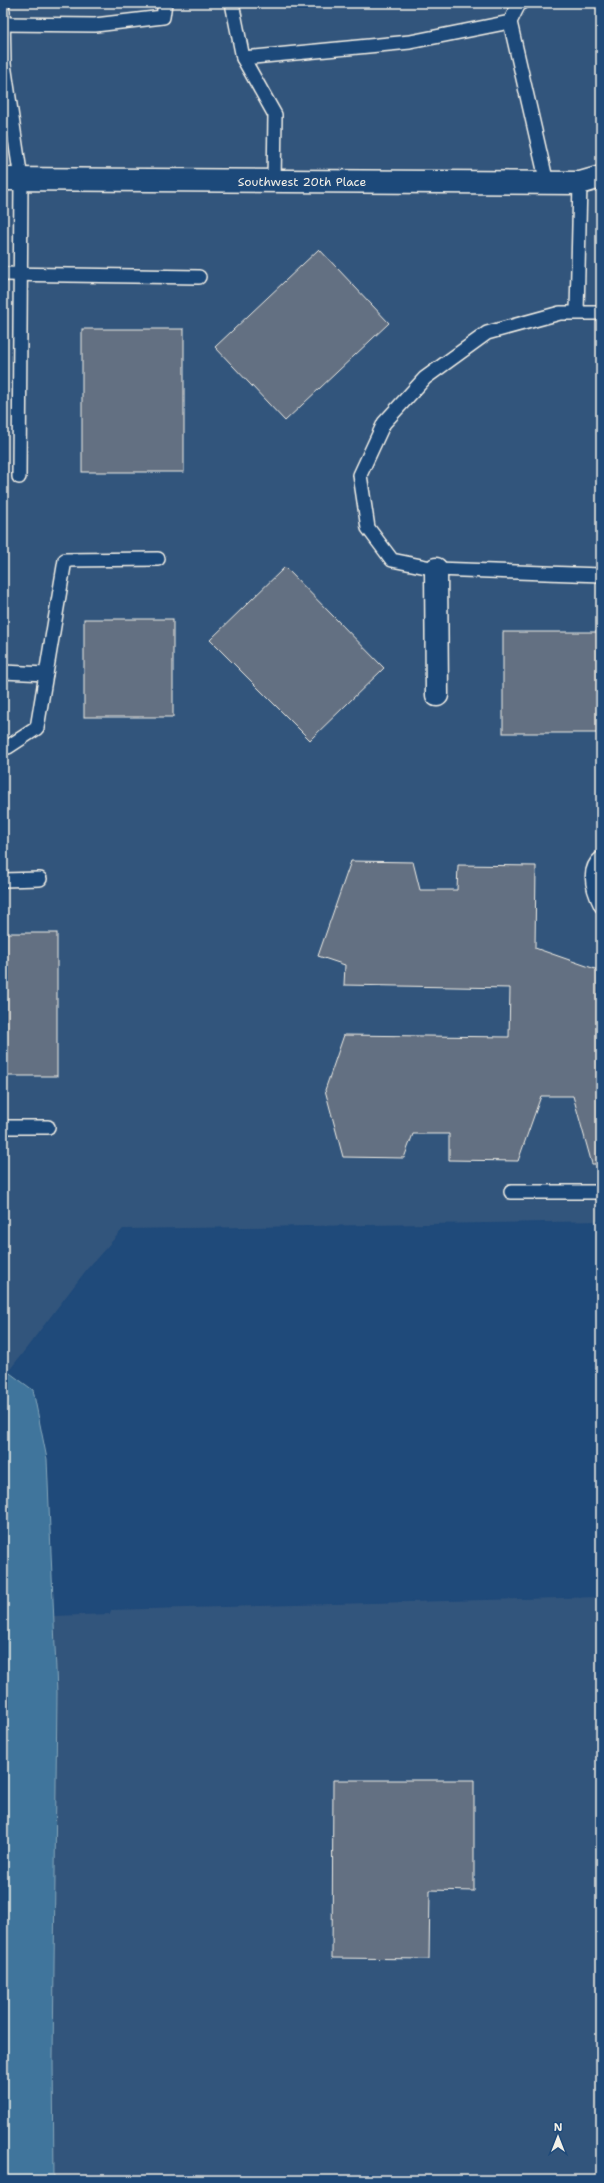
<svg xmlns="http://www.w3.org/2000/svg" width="604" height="2183" font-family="'Shantell Sans',sans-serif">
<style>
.built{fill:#33557c}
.water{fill:#3f759c;stroke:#87a7ba}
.building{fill:#637082;stroke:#f4f1e8}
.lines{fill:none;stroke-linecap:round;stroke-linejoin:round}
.service-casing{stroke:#f4f1e8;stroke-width:16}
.minor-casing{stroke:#f4f1e8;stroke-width:25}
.service{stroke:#1f4a7a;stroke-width:13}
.minor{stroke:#1f4a7a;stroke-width:22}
.labels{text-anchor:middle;stroke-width:3.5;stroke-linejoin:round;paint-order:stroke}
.street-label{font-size:12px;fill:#f4f1e8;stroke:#1f4a7a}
</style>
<rect width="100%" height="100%" fill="#1f4a7a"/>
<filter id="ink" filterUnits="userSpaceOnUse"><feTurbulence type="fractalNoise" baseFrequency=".025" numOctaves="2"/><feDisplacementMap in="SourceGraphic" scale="8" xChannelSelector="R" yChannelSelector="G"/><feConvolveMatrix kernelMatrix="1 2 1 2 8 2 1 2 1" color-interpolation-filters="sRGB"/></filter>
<g filter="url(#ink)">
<g class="built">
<polygon points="3,3 601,3 601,1221 123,1229 87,1269 8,1372 3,1368"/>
<polygon points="601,1597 601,2180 54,2180 53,2058 57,1693 54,1616 110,1614 111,1610"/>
</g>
<polygon class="water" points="3,1368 33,1390 47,1459 57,1693 53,2058 54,2180 3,2180"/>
<g class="building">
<polygon points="319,249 389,323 285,421 215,347"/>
<rect x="82" y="329" width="102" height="143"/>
<polygon points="285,567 384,668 310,740 210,640"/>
<rect x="84" y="619" width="89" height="98"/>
<rect x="503" y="632" width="98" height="101"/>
<polygon points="351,861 413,862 420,890 457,890 458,865 536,866 535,948 601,971 601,1164 592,1164 573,1096 541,1096 518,1161 449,1160 449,1134 413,1134 404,1158 343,1157 325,1090 344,1035 509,1037 510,988 344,985 345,965 318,956"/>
<rect x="3" y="933" width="54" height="143"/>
<polygon points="333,1780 474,1780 474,1891 430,1890 429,1959 332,1958"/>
</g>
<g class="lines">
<defs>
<g id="service">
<polyline points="232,3 243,58 275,115 274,182"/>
<polyline points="522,3 519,4 510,22 547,183"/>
<polyline points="3,11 4,64 21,179 19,477"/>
<polyline points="3,24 95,25 163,17 165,3"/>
<polyline points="243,58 410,42 510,22"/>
<polyline points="3,274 199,277"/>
<polyline points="577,312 580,183"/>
<polyline points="601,313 560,313 487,333 425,378 384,423 360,475 368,528 392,560 436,569 601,575"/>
<polyline points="3,672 46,674"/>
<polyline points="3,747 8,747 37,728 65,560 158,559"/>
<path d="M601 858C586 870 594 892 601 906"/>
<polyline points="3,880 40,879"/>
<polyline points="3,1127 48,1127"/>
<polyline points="511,1192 601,1192"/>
</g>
<g id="minor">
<polyline points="3,179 580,183 601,177"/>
<polyline points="436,569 437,695"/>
</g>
</defs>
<use href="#service" class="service-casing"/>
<use href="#minor" class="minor-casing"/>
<use href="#service" class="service"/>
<use href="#minor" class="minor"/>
</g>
</g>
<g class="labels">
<g class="street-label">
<text x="302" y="186">Southwest 20th Place</text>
</g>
</g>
<rect width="604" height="2183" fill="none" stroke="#1f4a7a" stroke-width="16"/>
<rect x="8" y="8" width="588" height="2167" fill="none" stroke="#f4f1e8" stroke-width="1.5" filter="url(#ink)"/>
<g transform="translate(558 2137)" stroke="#1f4a7a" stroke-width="3" paint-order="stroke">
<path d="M0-3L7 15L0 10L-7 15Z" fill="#f4f1e8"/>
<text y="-6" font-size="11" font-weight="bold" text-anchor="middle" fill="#f4f1e8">N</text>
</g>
</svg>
